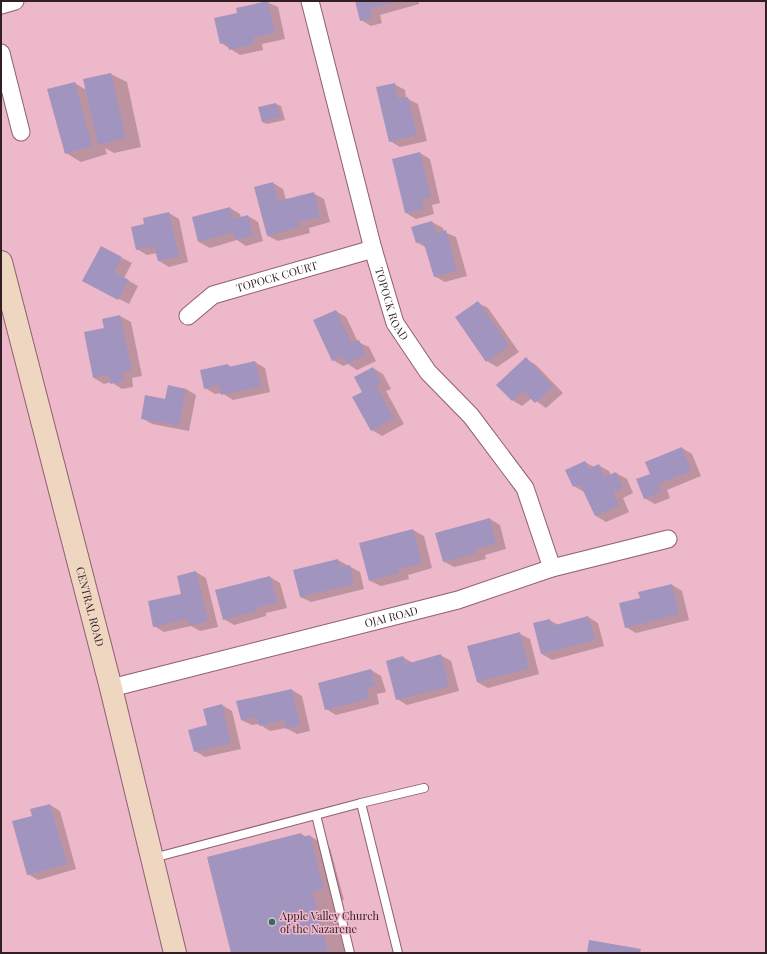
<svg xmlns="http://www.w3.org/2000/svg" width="767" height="954" font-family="'Playfair Display',serif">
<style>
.shadow{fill:#0003}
.building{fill:#a195c0}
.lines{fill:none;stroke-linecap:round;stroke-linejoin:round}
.service-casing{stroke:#8e606f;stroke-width:10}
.minor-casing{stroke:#8e606f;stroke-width:19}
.secondary-casing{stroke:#8e606f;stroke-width:24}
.service{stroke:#fff;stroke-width:8}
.minor{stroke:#fff;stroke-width:17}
.secondary{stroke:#efd6c1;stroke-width:22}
.poi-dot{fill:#2c7062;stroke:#edb8c9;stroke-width:1.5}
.labels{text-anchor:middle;stroke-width:3;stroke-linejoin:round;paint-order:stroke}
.street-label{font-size:11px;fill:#321f25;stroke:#edb8c9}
.poi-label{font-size:11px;fill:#321f25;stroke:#edb8c9;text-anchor:start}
</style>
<rect width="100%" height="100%" fill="#edb8c9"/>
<g class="shadow">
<polygon points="356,1 419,1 419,4 380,15 382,23 371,26 361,20"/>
<polygon points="267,2 278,7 285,39 262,44 263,50 240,55 221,43 238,13"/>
<polygon points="111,74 127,82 141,147 114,153 105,148 107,154 81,162 66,153 75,83 86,90"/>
<polygon points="394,84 405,90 406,98 418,104 427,141 400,147 390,141"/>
<polygon points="276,104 281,106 285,120 267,124 262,122 259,108"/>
<polygon points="420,153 430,159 440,203 432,205 434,214 416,219 406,213"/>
<polygon points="273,183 283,189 286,200 313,193 324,199 330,222 309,228 310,233 278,241 268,236"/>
<polygon points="230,208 240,214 241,218 248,216 258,222 263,241 246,246 237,240 210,248 199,242"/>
<polygon points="169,213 179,219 188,262 169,267 159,261 157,253 147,255 137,249 145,225"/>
<polygon points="432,222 443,228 444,232 456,237 467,276 445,282 434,276 427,248 416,242 412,227"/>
<polygon points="122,258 132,263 124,278 138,286 129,304 94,286"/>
<polygon points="478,303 488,308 519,352 497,367 487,361"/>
<polygon points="336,311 346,317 358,342 369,347 376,361 357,370 348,364 343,366 333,360"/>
<polygon points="120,316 131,322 142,376 132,378 133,387 122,389 111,382 104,384 94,378 105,328 103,320"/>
<polygon points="526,359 536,365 563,393 546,408 532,398 522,406 512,400"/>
<polygon points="255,362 265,368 270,392 233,400 222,393 215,394 205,388 228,365 232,367"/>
<polygon points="373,368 383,374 391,389 386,391 404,424 382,436 372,430"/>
<polygon points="186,389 196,395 189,431 152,424 142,418"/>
<polygon points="682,448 692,454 701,476 667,490 670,498 655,504 644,498 651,474"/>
<polygon points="585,462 594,467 598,465 609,471 611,475 616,473 627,479 633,493 623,498 629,512 606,522 596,516 584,492 574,486"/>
<polygon points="490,519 500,525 506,549 485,555 486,559 454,567 443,561"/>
<polygon points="413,530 424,536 432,568 408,575 409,579 381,586 370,581 361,544"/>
<polygon points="338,560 360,572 364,589 311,602 300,597"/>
<polygon points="196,572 206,578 218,627 200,631 191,626 164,632 154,626 182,595"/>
<polygon points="270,577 280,583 287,608 266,613 266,616 234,625 224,619"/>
<polygon points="672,585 682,591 689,620 636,633 626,627 641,599"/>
<polygon points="588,617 598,623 604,646 552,660 542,654 534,624 549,620 559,625"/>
<polygon points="520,634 530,639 539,674 488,688 477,682"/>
<polygon points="440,655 451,661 459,691 407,705 397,699 403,657 413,663"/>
<polygon points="371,670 381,676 386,692 377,694 379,704 336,715 326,709"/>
<polygon points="292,690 302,696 310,731 297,734 286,728 270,731 259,724 252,725 241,720"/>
<polygon points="222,705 232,711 241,749 205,757 195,751"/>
<polygon points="50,805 60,811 76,869 38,880 28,874 33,816"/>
<polygon points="301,834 307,837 310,836 330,848 344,900 333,903 345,953 232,953 208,858"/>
</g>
<g class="building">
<polygon points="268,1 275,33 253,38 254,44 229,50 227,42 220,44 214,18 237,13 236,8"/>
<polygon points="355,1 399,1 370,9 372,18 360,21"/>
<polygon points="111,73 126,138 98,145 83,79"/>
<polygon points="75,82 92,146 65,154 47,89"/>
<polygon points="395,83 398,99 408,97 417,135 389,142 376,87"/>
<polygon points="276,103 281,117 262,122 258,107"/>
<polygon points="420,152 431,197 422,199 424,209 405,213 392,159"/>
<polygon points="273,182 278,201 314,192 320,217 299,222 300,227 267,236 254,187"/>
<polygon points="230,207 233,219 248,215 253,236 235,240 233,233 198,242 192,217"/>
<polygon points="169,212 179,257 158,261 154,246 136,250 131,227 144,224 143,218"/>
<polygon points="432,221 436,233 446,230 457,270 434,277 423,241 416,243 411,227"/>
<polygon points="101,246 122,257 114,272 129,280 118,300 82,281"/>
<polygon points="478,301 509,346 486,362 455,317"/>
<polygon points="336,310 351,343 359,340 366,355 346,364 343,356 332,361 313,320"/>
<polygon points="120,315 132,370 122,372 124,381 110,384 109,375 93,378 84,332 104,328 102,319"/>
<polygon points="526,357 553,387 535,403 523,391 512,401 496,385"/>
<polygon points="255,361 261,386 221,395 219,385 204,389 200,370 228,364 229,367"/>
<polygon points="373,367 381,383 376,386 394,418 371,431 352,397 362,392 354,377"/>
<polygon points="168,385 186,389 179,426 141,419 145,395 165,399"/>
<polygon points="682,447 691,471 658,484 661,492 644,499 636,479 650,474 645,462"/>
<polygon points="585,461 588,469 599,464 604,477 616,472 623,488 613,492 619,506 595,516 580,484 573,487 565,470"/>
<polygon points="490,518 496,544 476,549 477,553 443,562 435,533"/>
<polygon points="413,529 422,563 398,569 399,573 369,581 359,543"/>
<polygon points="338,559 340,567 350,565 354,584 300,597 293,570"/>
<polygon points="196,571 208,621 189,626 188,619 153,627 148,601 181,594 177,576"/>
<polygon points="270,576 277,602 256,608 257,611 223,620 215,590"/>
<polygon points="672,584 679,614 625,628 619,603 640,598 638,592"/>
<polygon points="588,616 595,640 541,654 533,623 550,619 552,626"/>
<polygon points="520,632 529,668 477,682 467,646"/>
<polygon points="441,654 449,686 396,700 386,661 403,656 406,664"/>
<polygon points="371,669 376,686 367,688 370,698 325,710 318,683"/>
<polygon points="292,689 300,725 286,729 284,720 259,726 257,717 241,720 236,701"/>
<polygon points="222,704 231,743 194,752 188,730 207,725 203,709"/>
<polygon points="50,804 67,864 27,875 12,821 32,816 30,809"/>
<polygon points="301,833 303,837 310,835 324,889 313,892 328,953 231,953 207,857"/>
<polygon points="589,940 641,949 640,953 587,953"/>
</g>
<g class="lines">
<defs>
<g id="service">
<polyline points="361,803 398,953"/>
<polyline points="316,815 350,953"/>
<polyline points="153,858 361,803 424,788"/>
</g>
<g id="minor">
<path id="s1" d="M310 1 373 249 395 323 428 372 471 416 525 488 552 568"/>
<polyline points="1,5 15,1"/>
<polyline points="1,53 21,132"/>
<path id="s2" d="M188 316 213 295 373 249"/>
<path id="s3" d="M111 688 458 600 552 568 668 539"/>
</g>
<g id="secondary">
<path id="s4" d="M1 262 111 688 175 953"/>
</g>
</defs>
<use href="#service" class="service-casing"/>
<use href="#minor" class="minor-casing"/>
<use href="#secondary" class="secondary-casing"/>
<use href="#service" class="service"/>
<use href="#minor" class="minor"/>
<use href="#secondary" class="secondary"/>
</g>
<circle class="poi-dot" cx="272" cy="922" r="4"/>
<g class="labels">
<g class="street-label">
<text dy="4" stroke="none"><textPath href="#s2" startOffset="99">TOPOCK COURT</textPath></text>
<text dy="4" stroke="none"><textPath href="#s1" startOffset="314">TOPOCK ROAD</textPath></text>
<text dy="4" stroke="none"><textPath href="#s4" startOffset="356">CENTRAL ROAD</textPath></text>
<text dy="4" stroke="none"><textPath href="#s3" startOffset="289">OJAI ROAD</textPath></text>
</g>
<g class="poi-label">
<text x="280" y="920">Apple Valley Church<tspan x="280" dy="13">of the Nazarene</tspan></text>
</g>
</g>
<rect width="767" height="954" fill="none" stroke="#321f25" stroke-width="4"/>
</svg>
